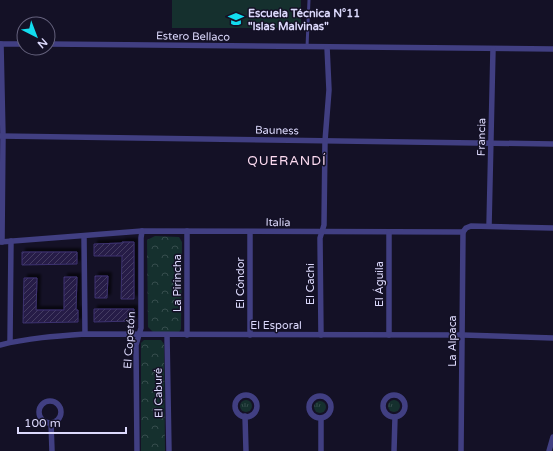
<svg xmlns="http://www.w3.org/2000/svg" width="553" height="451" font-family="'Varela Round',sans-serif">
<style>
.grass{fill:url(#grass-tufts)}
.forest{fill:url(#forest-crowns)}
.pitch{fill:#15302e}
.building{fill:url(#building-hatch);stroke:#3d3270;filter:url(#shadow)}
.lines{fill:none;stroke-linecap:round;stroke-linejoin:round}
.lane{stroke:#413f82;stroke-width:3}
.street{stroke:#413f82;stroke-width:5.5}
.labels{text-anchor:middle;stroke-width:3;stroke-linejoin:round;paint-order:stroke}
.poi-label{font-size:11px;font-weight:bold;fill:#dcd9fc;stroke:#141126;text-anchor:start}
.street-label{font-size:11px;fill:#dcd9fc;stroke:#141126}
.quarter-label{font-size:13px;letter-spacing:1px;fill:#fddbf1;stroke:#141126}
</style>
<defs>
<pattern id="grass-tufts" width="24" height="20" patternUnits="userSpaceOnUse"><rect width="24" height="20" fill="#15302e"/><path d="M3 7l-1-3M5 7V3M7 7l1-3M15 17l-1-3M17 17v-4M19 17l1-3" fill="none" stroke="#364d4d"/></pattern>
<pattern id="forest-crowns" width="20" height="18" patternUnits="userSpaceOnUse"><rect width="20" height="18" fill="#15302e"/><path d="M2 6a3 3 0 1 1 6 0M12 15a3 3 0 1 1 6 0" fill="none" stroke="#364d4d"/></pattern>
<pattern id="building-hatch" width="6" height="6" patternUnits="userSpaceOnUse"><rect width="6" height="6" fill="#261e46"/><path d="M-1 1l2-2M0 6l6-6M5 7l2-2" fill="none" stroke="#453e62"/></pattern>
<filter id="shadow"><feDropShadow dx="3.5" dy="-3.5" stdDeviation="1" flood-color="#0009"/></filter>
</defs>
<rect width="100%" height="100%" fill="#141126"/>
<g class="grass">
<circle cx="246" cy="406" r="6"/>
<circle cx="394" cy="406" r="6"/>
<circle cx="320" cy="407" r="6"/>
</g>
<g class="forest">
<polygon points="155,236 179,237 182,242 181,329 179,332 153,332 148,327 147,240"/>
<polygon points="144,340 161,340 164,344 165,451 141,451 141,343"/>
</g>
<rect class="pitch" x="172" y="0" width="129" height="28"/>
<g class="building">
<polygon points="122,242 134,242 134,299 121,299 122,256 94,256 94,244 122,243"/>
<polygon points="22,252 77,252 77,264 22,265"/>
<polygon points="95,276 108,276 107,298 95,298"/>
<polygon points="64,277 77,277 76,310 78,310 78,322 23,323 24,278 37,278 36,310 64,310"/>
<polygon points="94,309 134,309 134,321 94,322"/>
</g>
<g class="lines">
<polyline class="lane" points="307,47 309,0"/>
<g class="street">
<polyline points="0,44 24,44"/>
<polyline points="1,44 3,136 2,242"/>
<polyline points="48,44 553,49"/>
<polyline points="0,136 553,144"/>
<polyline points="489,226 493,49"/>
<polyline points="187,231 187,335"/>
<polyline points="250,232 250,335"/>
<polyline points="84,236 85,334"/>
<polyline points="0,242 142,231 463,232 466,228 471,226 553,228"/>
<polyline points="167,335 169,451"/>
<polyline points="321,335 320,238 324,225 325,141 329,90 327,47"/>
<polyline points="389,335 389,232"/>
<polyline points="10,342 11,241"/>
<path d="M0 345C28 338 56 336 85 334L463 335 553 338"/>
<circle cx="394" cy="406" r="11"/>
<circle cx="246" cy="406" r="11"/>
<circle cx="320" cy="407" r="11"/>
<circle cx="50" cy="412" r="11"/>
<polyline points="245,416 246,451"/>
<polyline points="321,418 321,451"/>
<polyline points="51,423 52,451"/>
<polyline points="137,451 136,345 141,328 141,238 142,231"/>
<polyline points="394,451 395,417"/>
<polyline points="461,451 463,232"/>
<polyline points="549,451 553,437"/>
</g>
</g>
<defs>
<symbol id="school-bare" viewBox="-9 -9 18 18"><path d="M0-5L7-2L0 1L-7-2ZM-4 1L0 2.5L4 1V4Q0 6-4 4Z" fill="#12ddef" stroke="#141126" stroke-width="2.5" paint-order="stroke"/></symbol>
</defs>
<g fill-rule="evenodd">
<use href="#school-bare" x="225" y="8" width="22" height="22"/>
</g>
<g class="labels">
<g class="poi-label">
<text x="248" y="17">Escuela Técnica N°11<tspan x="248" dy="13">"Islas Malvinas"</tspan></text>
</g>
<g class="street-label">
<text transform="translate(193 36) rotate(1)" y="4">Estero Bellaco</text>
<text transform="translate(277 130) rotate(1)" y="4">Bauness</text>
<text transform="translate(481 137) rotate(-89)" y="4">Francia</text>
<text transform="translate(278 222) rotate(1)" y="4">Italia</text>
<text transform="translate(177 283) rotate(-90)" y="4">La Pirincha</text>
<text transform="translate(240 283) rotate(-90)" y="4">El Cóndor</text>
<text transform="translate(310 284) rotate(-90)" y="4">El Cachi</text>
<text transform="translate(379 284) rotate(-90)" y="4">El Águila</text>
<text x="276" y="329">El Esporal</text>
<text transform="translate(129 340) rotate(-86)" y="4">El Copetón</text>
<text transform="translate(452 341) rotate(-90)" y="4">La Alpaca</text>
<text transform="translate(158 393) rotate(-91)" y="4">El Caburé</text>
</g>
<g class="quarter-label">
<text x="287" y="165">QUERANDÍ</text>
</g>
</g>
<g transform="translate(36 36) rotate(138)"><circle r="19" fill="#141126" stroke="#64617c"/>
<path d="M0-3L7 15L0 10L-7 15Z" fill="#12ddef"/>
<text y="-6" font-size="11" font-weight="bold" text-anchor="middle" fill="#dcd9fc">N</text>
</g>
<path d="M18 427v6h108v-6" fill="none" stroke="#dcd9fc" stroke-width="2"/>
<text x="24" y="427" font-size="12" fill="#dcd9fc" stroke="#141126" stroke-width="3" paint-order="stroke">100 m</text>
</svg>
